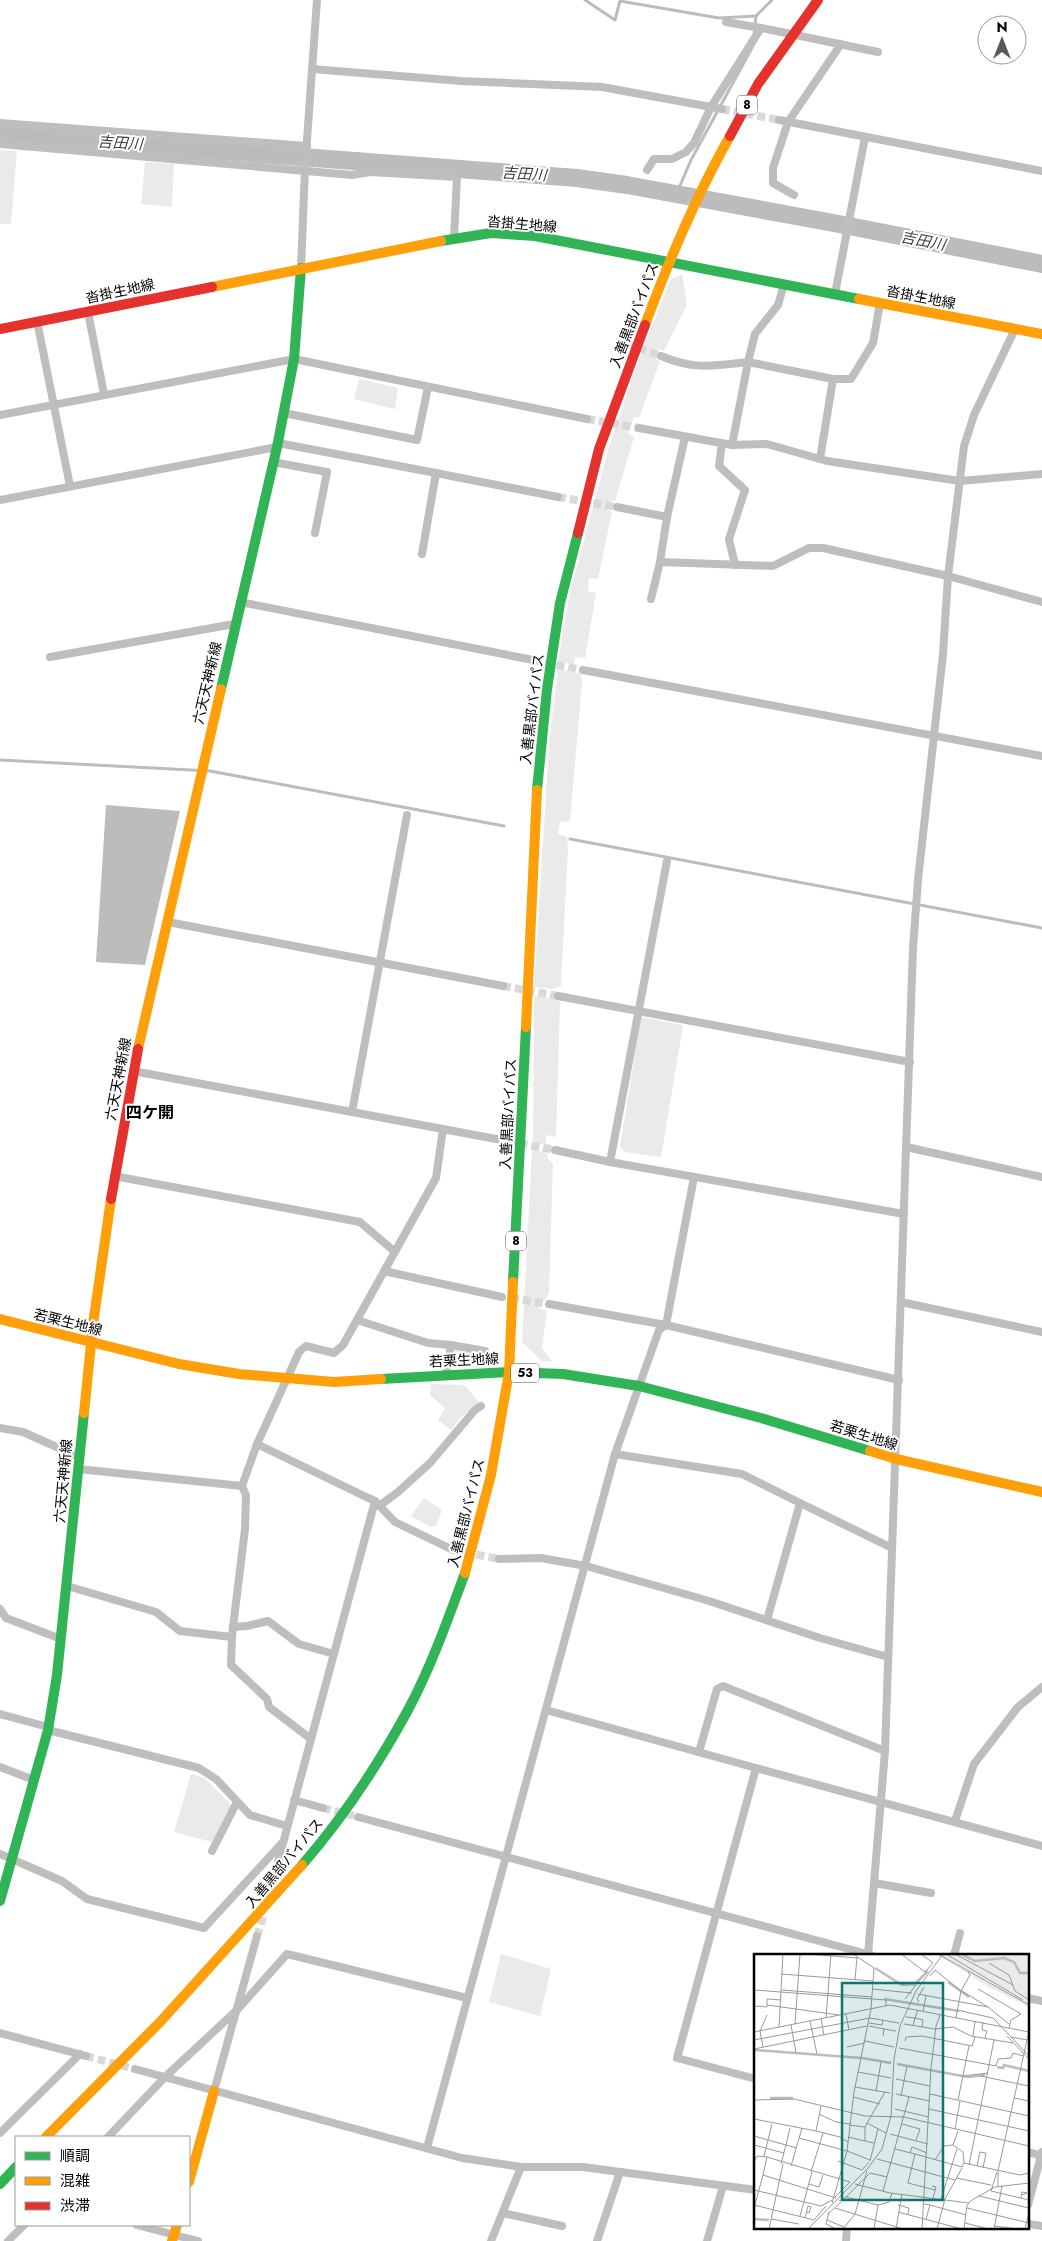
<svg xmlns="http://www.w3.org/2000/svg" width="1042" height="2241" font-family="Jost,'Noto Sans JP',sans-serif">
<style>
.green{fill:#eaeaea}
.water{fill:#bcbcbc}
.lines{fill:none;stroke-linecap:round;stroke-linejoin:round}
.stream{stroke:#bcbcbc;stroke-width:3}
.river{stroke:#bcbcbc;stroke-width:18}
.street-tunnel{stroke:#d9d9d9;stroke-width:8;stroke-dasharray:8 4;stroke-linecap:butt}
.street{stroke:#bebebe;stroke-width:8}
.fast{stroke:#30b455;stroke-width:10}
.slow{stroke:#ff9f0a;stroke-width:10}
.jam{stroke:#e5322d;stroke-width:10}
.labels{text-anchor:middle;stroke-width:4;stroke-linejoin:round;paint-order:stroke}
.shield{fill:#fff;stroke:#4c4c4c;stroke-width:1}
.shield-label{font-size:12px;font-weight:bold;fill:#000}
.street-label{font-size:14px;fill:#000;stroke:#fff}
.water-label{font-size:15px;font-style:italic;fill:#414141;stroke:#fff}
.quarter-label{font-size:16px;font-weight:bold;fill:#000;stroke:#fff}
.inset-river{fill:none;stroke:#bcbcbc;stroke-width:2.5}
.inset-road{fill:none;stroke:#999;stroke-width:1}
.view{fill:#0f766e;fill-opacity:0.15;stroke:#0f766e;stroke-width:2.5}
.inset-edge{fill:none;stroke:#000;stroke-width:2.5}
</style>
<rect width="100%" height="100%" fill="#fff"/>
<g class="green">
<polygon points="0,150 17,151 11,224 0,224"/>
<polygon points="145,162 174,164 172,207 141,204"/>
<polygon points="682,274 687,305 664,351 658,349 654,358 660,361 639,418 634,417 628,434 634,437 615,501 609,501 607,510 612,512 598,579 589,578 588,591 596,593 585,658 575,657 574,665 558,661 570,593 609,447 637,364 671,279"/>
<polygon points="359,379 398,388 395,409 354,399"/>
<polygon points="558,669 581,674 582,683 570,821 560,822 558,834 567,837 568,848 561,986 552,989 534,987 549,744"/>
<polygon points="534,996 560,1000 560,1006 556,1137 546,1135 546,1145 533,1142"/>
<polygon points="641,1017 683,1025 661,1157 624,1152 620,1146"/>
<polygon points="532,1149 547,1153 548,1159 553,1163 549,1293 545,1300 539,1299 539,1308 547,1311 542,1348 552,1362 542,1361 522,1342"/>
<polygon points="455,1350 483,1354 477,1363 452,1364"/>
<polygon points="431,1384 464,1385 480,1403 460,1418 451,1430 438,1420 445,1408 430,1395"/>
<polygon points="424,1498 442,1510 436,1526 430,1527 411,1516"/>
<polygon points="191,1774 204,1778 232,1805 212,1842 174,1832"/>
<polygon points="501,1954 551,1969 540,2016 489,2002"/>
</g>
<polygon class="water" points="106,805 180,811 145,965 96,962"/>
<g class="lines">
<g class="stream">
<polyline points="585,0 615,20 620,1 719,18 756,16 772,0"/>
<polyline points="754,35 756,16"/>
<polyline points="676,195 691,160 753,46"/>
<polyline points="0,760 210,771 504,826"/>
<polyline points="570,839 1042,928"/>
</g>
<polyline class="river" points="0,134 577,178 627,185 839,224 1042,264"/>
<g class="street-tunnel">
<polyline points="722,109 779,120"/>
<polyline points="616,340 661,356"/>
<polyline points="587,419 639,428"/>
<polyline points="558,497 617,507"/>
<polyline points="533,660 583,670"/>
<polyline points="503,986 558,996"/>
<polyline points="496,1139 555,1150"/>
<polyline points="511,1298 549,1304"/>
<polyline points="453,1550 499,1559"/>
<polyline points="323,1808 358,1817"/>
<polyline points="267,1901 278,1862"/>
<polyline points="257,1936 264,1914"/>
<polyline points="86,2056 135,2069"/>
</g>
<g class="street">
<polyline points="761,28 878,52"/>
<polyline points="312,69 461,81 602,87 722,109"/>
<polyline points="779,120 1042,171"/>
<polyline points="0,123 307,146"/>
<polyline points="0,144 352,175 370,172 457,177 454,238"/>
<polyline points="647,170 654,159 672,159 686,152 694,143 711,107 761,28 726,22"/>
<polyline points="794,195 773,183 773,168 788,122 841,44"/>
<polyline points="301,268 305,168 317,0"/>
<polyline points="784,284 778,305 755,334 748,362 833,379 820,459"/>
<polyline points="835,294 865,137"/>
<polyline points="88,312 104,394"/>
<polyline points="37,321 70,486"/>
<path d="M661 356C694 370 713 366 748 362L732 445"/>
<polyline points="833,379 851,379 873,343 880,303"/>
<polyline points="284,413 417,440 428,387"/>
<polyline points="0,415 294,359 587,419"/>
<polyline points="639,428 732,445 767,444 827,461 960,481 1042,474"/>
<polyline points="278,443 436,473"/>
<polyline points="722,443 719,466 745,490 729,539 735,565"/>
<polyline points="273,462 327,472 315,533"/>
<polyline points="0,500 277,447"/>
<polyline points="617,507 667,517 660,562"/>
<polyline points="667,517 685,437"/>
<polyline points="422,554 436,473 558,497"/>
<polyline points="651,599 660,562 773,566 809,548 823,548 948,576 1042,602"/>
<polyline points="240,602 533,660"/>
<polyline points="50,657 234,624"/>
<polyline points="583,670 1042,756"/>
<polyline points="168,922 503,986"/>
<polyline points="558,996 910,1062"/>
<polyline points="133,1071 496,1139"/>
<polyline points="352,1112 407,815"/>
<polyline points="443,1129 436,1178 343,1345 334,1353 306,1346 299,1352 257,1444 362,1495 375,1501 395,1522 453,1550"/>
<polyline points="906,1147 1042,1177"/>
<polyline points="555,1150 610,1162 904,1214"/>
<polyline points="610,1162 667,861"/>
<polyline points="114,1176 360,1222 395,1252"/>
<polyline points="384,1271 502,1297"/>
<polyline points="901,1302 1042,1332"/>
<polyline points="549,1304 666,1325 899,1380"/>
<polyline points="357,1320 428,1343 451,1345 446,1375"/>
<polyline points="451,1345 485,1351"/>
<polyline points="0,1428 23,1432 79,1457"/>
<polyline points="615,1454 742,1474 800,1503 767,1620"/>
<polyline points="78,1469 242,1486 257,1444"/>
<polyline points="242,1486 246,1495 245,1529 233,1627 247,1626 268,1621 299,1644 334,1654"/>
<polyline points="800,1503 892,1548"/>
<polyline points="379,1506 398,1492 430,1463 475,1410 481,1406"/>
<polyline points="499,1559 541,1558 586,1566 706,1600 820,1638 888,1657"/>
<polyline points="67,1586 156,1612 180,1631 232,1637 233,1627"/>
<polyline points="0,1609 6,1618 61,1639"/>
<polyline points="232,1637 231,1665 267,1699 269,1707 311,1739"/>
<polyline points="546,1710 756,1768"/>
<polyline points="0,1714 48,1727"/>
<polyline points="48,1730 199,1768 216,1779 250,1815 287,1826"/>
<polyline points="699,1752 717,1689 723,1686 885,1751"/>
<polyline points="0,1767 34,1780"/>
<polyline points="294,1800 323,1808"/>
<polyline points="358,1817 871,1955"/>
<polyline points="955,1821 974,1764 1018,1707 1042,1687"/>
<polyline points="212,1851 237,1802"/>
<polyline points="0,1854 62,1881 87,1899 204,1928 283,1842"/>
<polyline points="278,1862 375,1501"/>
<polyline points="874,1883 931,1893"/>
<polyline points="868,1955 885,1751 913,948 918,880 943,654 948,576 964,446 974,415 1015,329"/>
<polyline points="954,1955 960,1933"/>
<polyline points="1028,1998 1042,2001"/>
<polyline points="0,2033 86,2056"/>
<polyline points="135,2069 462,2158 521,2167 583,2167 756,2190"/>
<polyline points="756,2079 677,2058 756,1768 1042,1846"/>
<polyline points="214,2091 257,1936"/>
<polyline points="0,2133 80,2054"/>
<polyline points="108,2137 165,2077 237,2010 287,1954 467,1998"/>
<polyline points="427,2148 615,1454 659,1330 666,1325 694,1177"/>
<polyline points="1028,2152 1042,2156"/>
<polyline points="1028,2205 1042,2152"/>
<polyline points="503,2213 562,2226"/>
<polyline points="1028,2224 1042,2226"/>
<polyline points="137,2225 198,2241"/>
<polyline points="8,2241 24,2225"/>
<polyline points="491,2241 521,2167"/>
<polyline points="597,2241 620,2172"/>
<polyline points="707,2241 723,2186"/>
<polyline points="846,2241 847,2227"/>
</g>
<g class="fast">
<polyline points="441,241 491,233 535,236 859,299"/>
<polyline points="221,689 277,447 294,359 301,268"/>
<polyline points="537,790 547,689 560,603 578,533"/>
<polyline points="513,1282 526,1027"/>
<polyline points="381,1379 509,1372 563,1374 639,1386 761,1418 870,1451"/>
<path d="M302 1865C343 1818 378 1765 408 1710 431 1667 448 1619 465 1573"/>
<polyline points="0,1901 48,1730 57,1675 84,1413"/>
<polyline points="0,2184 16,2167"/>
</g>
<g class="slow">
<polyline points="212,287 441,241"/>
<polyline points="859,299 1042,334"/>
<path d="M645 325C669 260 696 196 730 136"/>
<polyline points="526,1027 537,790"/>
<polyline points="138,1049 221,689"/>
<polyline points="0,1319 179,1364 239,1374 334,1382 381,1379"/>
<polyline points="84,1413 93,1324 111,1199"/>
<polyline points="870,1451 896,1459 1042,1492"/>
<polyline points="465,1573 491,1475 509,1372 513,1282"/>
<polyline points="46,2137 161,2021 302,1865"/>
<polyline points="189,2182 214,2091"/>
<polyline points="172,2241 177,2225"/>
</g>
<g class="jam">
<polyline points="730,136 758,84 818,0"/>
<polyline points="0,329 212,287"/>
<polyline points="578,533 599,449 645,325"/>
<polyline points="111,1199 138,1049"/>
</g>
</g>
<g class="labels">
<g class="shield">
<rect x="737" y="95.5" width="20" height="19" rx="4"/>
<rect x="506" y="1231.5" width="20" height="19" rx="4"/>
<rect x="511" y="1363.5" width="28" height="19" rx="4"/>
</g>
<g class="shield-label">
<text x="747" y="109">8</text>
<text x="516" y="1245">8</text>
<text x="525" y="1377">53</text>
</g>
<g class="street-label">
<text transform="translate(522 224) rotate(5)" y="5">沓掛生地線</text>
<text transform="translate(120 291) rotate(-12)" y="5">沓掛生地線</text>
<text transform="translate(921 297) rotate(11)" y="5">沓掛生地線</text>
<text transform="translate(634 315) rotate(-69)" y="5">入善黒部バイパス</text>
<text transform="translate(207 683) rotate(-77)" y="5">六天天神新線</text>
<text transform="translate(532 709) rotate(-83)" y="5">入善黒部バイパス</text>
<text transform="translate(118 1079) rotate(-79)" y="5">六天天神新線</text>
<text transform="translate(508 1114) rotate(-87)" y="5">入善黒部バイパス</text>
<text transform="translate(68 1322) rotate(14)" y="5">若栗生地線</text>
<text transform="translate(464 1360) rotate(-3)" y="5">若栗生地線</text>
<text transform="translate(864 1435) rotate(17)" y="5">若栗生地線</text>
<text transform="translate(63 1481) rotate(-85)" y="5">六天天神新線</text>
<text transform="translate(466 1513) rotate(-76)" y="5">入善黒部バイパス</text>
<text transform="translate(284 1863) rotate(-50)" y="5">入善黒部バイパス</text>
</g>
<g class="water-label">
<text transform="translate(120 143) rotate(4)" y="5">吉田川</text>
<text transform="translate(524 174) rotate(4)" y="5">吉田川</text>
<text transform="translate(923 241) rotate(11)" y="5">吉田川</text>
</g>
<g class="quarter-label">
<text x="150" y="1118">四ケ開</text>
</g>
</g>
<g transform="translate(754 1954)">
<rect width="275" height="275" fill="#fff"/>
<path d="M182 0H275V53L235 33Z" fill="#eaeaea"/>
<path class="inset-river" d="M207 0 221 7 250 4 260 8 266 19H275M121 14 148 31 158 30M194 28 215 43M161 30 174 17M130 45 205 57M1 96 108 104 137 109M143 110 214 123 231 121M243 113 249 114 250 111 275 117M16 144H39M0 265 15 266"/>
<path class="inset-road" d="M54 0 104 4M99 0 120 14 117 55M147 0 171 18 179 9 167 0M184 0 275 51M192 0 269 46M201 0 259 31M235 9 255 21 261 37 275 46M27 20 119 27M176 22 181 16 207 37M101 25 103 4M118 35 158 39M224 35 267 60 264 62M0 36 132 46V52M28 36 118 43M164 40 234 53 208 37M151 45 162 31H158M165 48 163 45 170 33M13 51 85 61M0 52 13 53V45L27 46M234 53 255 70M164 56 161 64 169 66 168 73M203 56 239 64 275 102M169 57 172 42M92 60 95 76M152 63 161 64 159 72M72 64 77 0M202 64 207 37 216 21 214 18M67 65 70 81M56 67 63 100M229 68 228 76 233 77 231 84M115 69 128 71 129 66M41 70 46 0M150 70 181 75 199 73 217 82 259 89M37 71 42 99M115 72 130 75M25 73 29 0M255 74 257 66 264 62M0 78 136 51 275 78M129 82 130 75 142 77M253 82 275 105M219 83 221 67M257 83 273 86M0 86 116 64 145 69M111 87 140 93M151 87 152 83 168 82 218 92 221 83M9 93 6 77 13 61M93 93 111 89M145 94 242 112 244 105 257 104 259 99 269 102M0 95 113 72M104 118 137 124M209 122 234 119M226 122 275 132M142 125 176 132M101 133 136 139M122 137 127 108M131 138 113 169 132 179M142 140 176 147M176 140 275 162M147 142 153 112M99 143 126 150M260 144 275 147M0 146 40 145 111 162 150 163 275 192M204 146 215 92M141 155 175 163M175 155 275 177M65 160 82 168 96 170M0 165 62 177 67 152M148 170 166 175 162 186M95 171 111 173 113 169M111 173V187L120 189M36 174 32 191 43 194M201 175 206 147M62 177 86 183 94 188M204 177 199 191 209 198 210 209M136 180 174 190M0 182 32 191 27 210M94 183 111 187M45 184 93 197M0 191 30 199M141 195 161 200M93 197 116 206M156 199 158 193 173 199M10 202 18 170M123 205 201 226M181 206 190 192 199 191M84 207 108 216 115 208M116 207 124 175M0 208 3 202 13 203 96 228M215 211 240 86M37 212 48 174M223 212 226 198 232 199 229 214M57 218 69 179M243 218 237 237 275 246M9 221 13 203M202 224 237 231M55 230 65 233 69 221M101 230 136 239 215 249M178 232 182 233 179 244M244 232V217L275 77M0 236 67 252 78 246M181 236 154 229 161 200 208 213 210 209 266 221 275 219M129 237 155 143M225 242 275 254M81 243 96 228M92 243 116 219 133 223M267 244 268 238 273 239 268 241M187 245 203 195M85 247 92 243 124 251 135 248 138 239M78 249 93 197 100 138 117 55M170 250 176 251 172 265M0 251 60 266 72 252M144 251 155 254 154 260M176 251 212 261M0 254 9 221 82 244M81 254 149 275M213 254 275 269M75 258 72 270 82 275M144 258 208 275M74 260 87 248M46 262 58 218M51 264 54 252 57 253 55 259 52 258M17 265 45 270M73 266 90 273M211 269 235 275M240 272 264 275M15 275 29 210M54 275 114 214 128 195 137 162 140 105 146 72 162 37 189 0M89 275 101 260 113 217M120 275 124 251M142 275 148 240M168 275 177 114 182 72 186 61M183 275 191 245 208 214M210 275 213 251 218 246 241 233 275 229M240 275 248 232M271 275 275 259"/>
<path class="view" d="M88 29H189V246H88Z"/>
<rect width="275" height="275" class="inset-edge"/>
</g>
<rect x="15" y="2136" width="175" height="90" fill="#ffffff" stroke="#999999"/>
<rect x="25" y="2152" width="25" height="8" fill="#30b455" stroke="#999999"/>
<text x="60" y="2161" font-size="15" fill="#000000">順調</text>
<rect x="25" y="2177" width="25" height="8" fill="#ff9f0a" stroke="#999999"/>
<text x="60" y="2186" font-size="15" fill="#000000">混雑</text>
<rect x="25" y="2202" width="25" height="8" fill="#e5322d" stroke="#999999"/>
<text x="60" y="2211" font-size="15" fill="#000000">渋滞</text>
<g transform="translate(1002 40)"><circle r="24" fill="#ffffff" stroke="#999999"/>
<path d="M0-4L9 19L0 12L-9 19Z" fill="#595959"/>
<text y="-8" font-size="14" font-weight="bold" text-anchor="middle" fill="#000000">N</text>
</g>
</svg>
